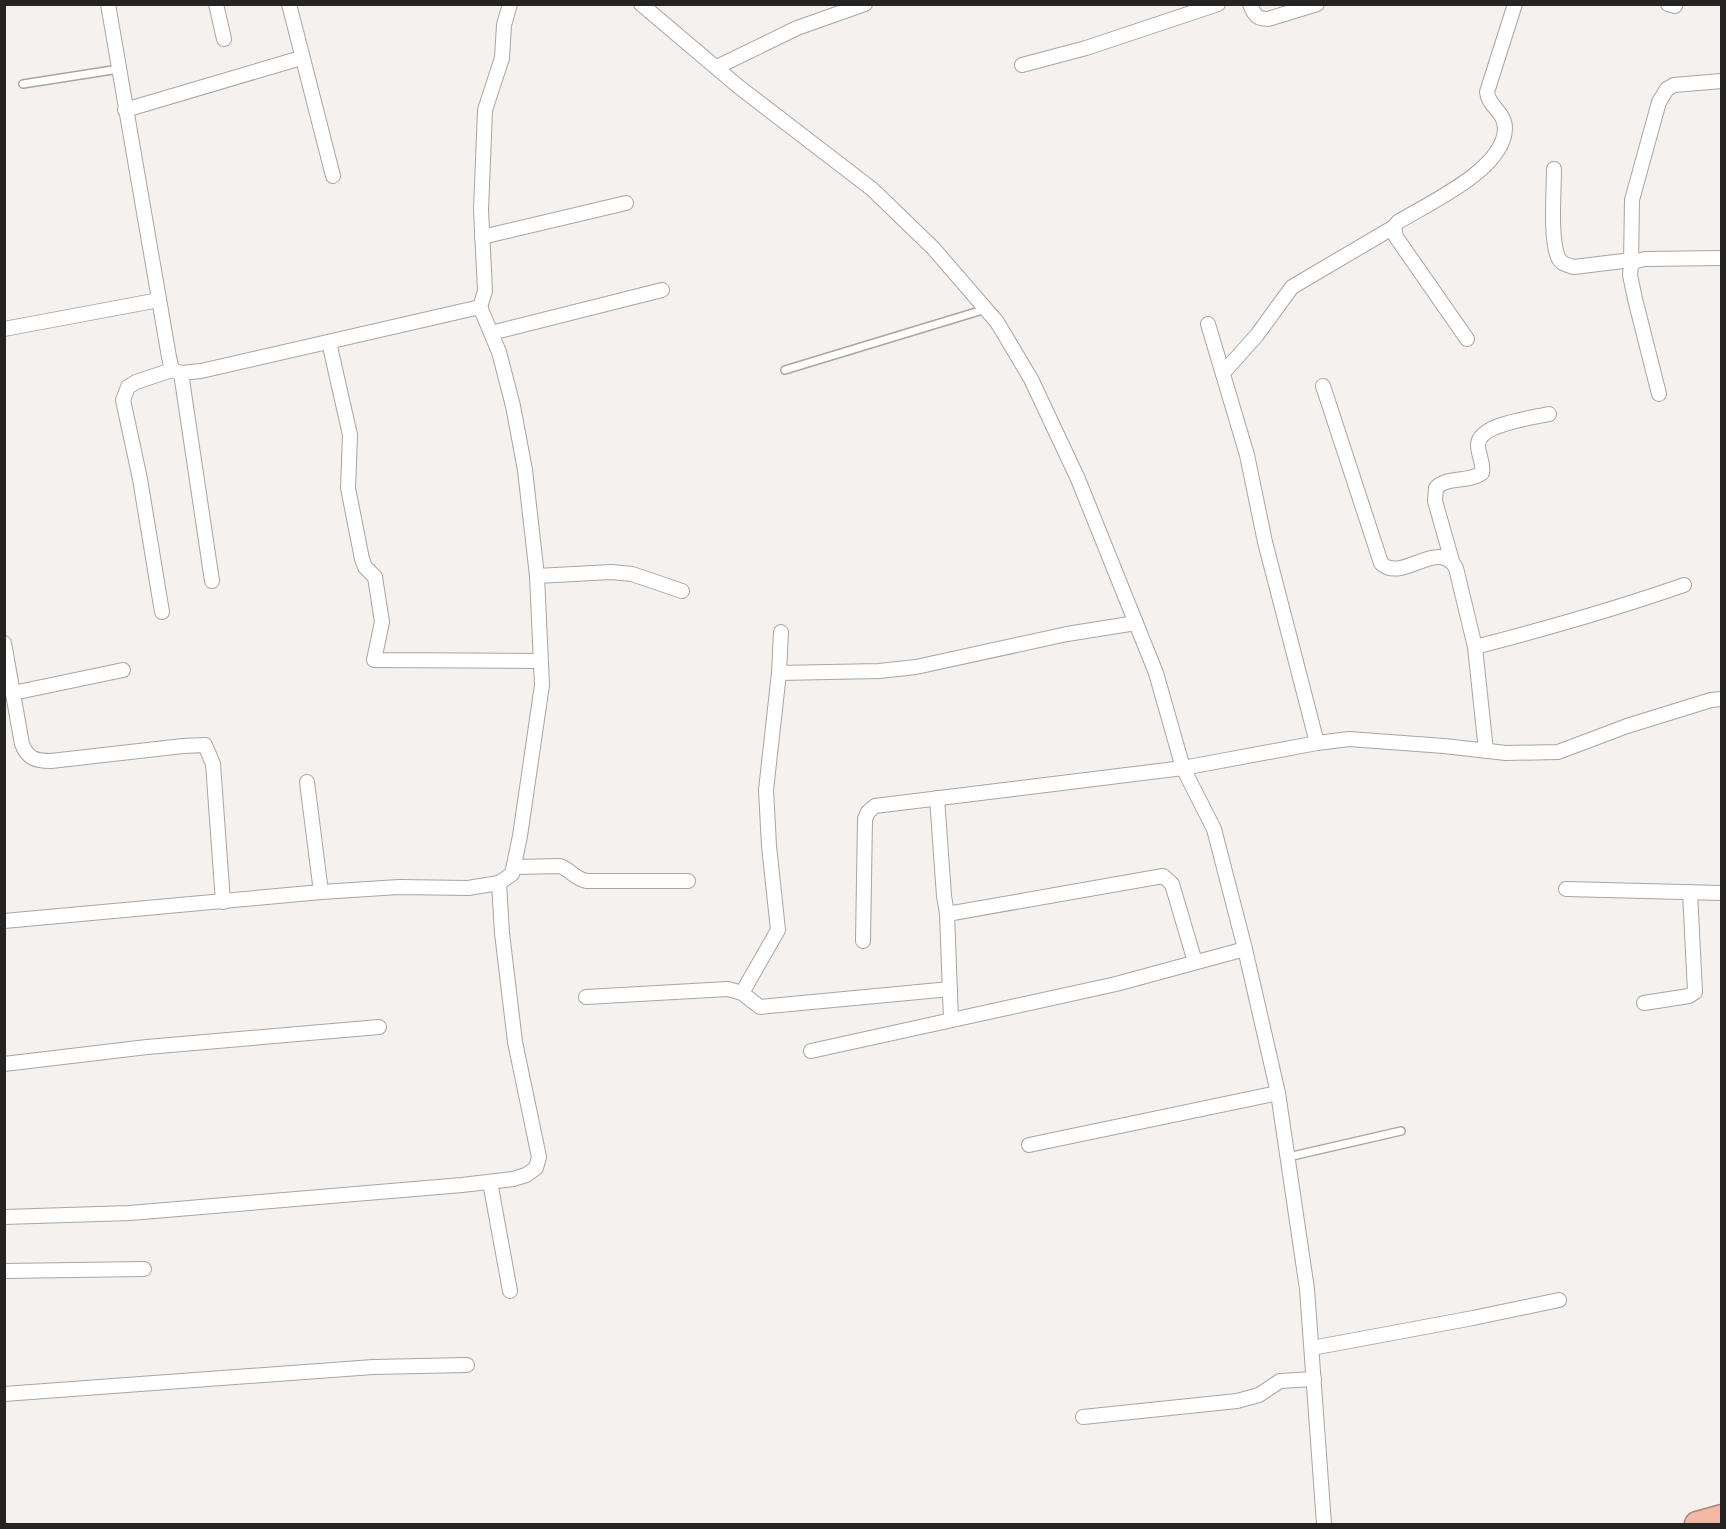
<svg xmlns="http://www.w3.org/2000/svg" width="1726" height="1529" font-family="'Public Sans',sans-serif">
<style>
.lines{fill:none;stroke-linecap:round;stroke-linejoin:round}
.lane-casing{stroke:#a9a5a2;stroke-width:10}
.street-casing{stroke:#a9a5a2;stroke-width:16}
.highway-casing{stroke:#aa8578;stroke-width:27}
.lane{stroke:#fff;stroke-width:7}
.street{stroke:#fff;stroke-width:14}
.highway{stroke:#f2b9a7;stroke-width:24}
</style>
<rect width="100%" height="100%" fill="#f5f1ee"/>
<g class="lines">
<defs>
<g id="lane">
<polyline points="23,84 119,69"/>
<polyline points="785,370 986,309"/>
<polyline points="1288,1157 1401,1131"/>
</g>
<g id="street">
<polyline points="108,4 169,357 172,370 181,373 201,371 480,307 485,291 481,210 485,110 502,58 504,25 510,4"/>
<polyline points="216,4 224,39"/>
<polyline points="289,4 333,176"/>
<polyline points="641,4 739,87 872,189 933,248 997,322 1031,379 1078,479 1156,673 1183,768 1214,829 1245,949 1278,1093 1307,1289 1324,1524"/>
<path d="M1250 4C1254 15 1257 19 1268 19L1317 4"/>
<polyline points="1668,4 1675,6"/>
<polyline points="1022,65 1086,48 1218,4"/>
<polyline points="717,67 797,28 865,4"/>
<polyline points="125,110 301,58"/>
<path d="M1554 169C1554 191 1550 238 1558 257 1561 264 1567 265 1574 267L1631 260"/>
<polyline points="482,237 626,203"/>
<polyline points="1631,265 1632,200 1659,102 1667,89 1674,85 1722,81"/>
<polyline points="1208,324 1247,455 1265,542 1317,743"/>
<polyline points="4,329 159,300"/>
<polyline points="491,333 662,290"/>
<path d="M1467 339 1396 237 1394 227 1398 222C1429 203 1505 169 1505 128 1505 112 1488 106 1487 92L1515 4"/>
<polyline points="329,342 350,435 348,488 362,559 365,567 375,577 382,622 374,660 540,661"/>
<polyline points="181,373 212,581"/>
<polyline points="1223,373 1257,335 1292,287 1394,227"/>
<path d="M1323 386 1381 563C1402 584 1438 537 1456 568L1475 647 1486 751"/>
<polyline points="1659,394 1635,299 1630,275 1631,265 1636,261 1645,259 1722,258"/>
<path d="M1452 561 1435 501 1436 488C1447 476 1468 483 1482 473 1484 463 1478 455 1478 445 1478 424 1532 418 1549 414"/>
<polyline points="537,576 611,572 632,574 682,591"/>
<polyline points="162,612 140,479 123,400 128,387 136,382 172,370"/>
<path d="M4 643 22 744C28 759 36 761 51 761L183 746 205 745 213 764 223 902"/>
<path d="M1475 647C1545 629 1615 609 1684 585"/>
<polyline points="779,673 879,671 916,667 1067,634 1136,623"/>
<polyline points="13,693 123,670"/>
<polyline points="307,782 321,892"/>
<polyline points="937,798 944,896 947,914 951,1020"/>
<path d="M515 867 560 866C571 870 575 879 587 881H688"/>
<polyline points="1566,889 1722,893"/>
<polyline points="947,914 1163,876 1172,884 1195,962"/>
<polyline points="4,921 321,892 399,887 468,888 499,883 512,874 520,836 542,685 537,576 525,470 513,406 499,352 480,307"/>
<polyline points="863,941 865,819 868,812 875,806 1183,768 1317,743 1349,739 1444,746 1506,753 1558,752 1627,726 1711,700 1722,699"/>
<polyline points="742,993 778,930 769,846 766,790 779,673 781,632"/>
<polyline points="586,997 728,989 742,993 760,1007 950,989"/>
<polyline points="1644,1003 1689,996 1695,992 1690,892"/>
<polyline points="811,1051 1116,984 1245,949"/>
<polyline points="4,1064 147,1047 379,1027"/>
<polyline points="1029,1145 1278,1093"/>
<polyline points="490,1182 510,1291"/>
<polyline points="4,1217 130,1213 462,1185 513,1179 526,1175 536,1168 539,1157 515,1042 502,933 499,883"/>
<polyline points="4,1271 144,1269"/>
<polyline points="1312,1348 1473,1318 1559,1300"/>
<polyline points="4,1394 373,1367 467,1365"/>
<polyline points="1083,1417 1237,1401 1259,1395 1280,1381 1314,1379"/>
</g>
<polyline id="highway" points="1697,1524 1722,1517"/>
</defs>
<use href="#lane" class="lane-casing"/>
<use href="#street" class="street-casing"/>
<use href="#highway" class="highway-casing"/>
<use href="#lane" class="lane"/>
<use href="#street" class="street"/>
<use href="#highway" class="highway"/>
</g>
<rect width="1726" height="1529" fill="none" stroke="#252422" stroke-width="12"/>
</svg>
